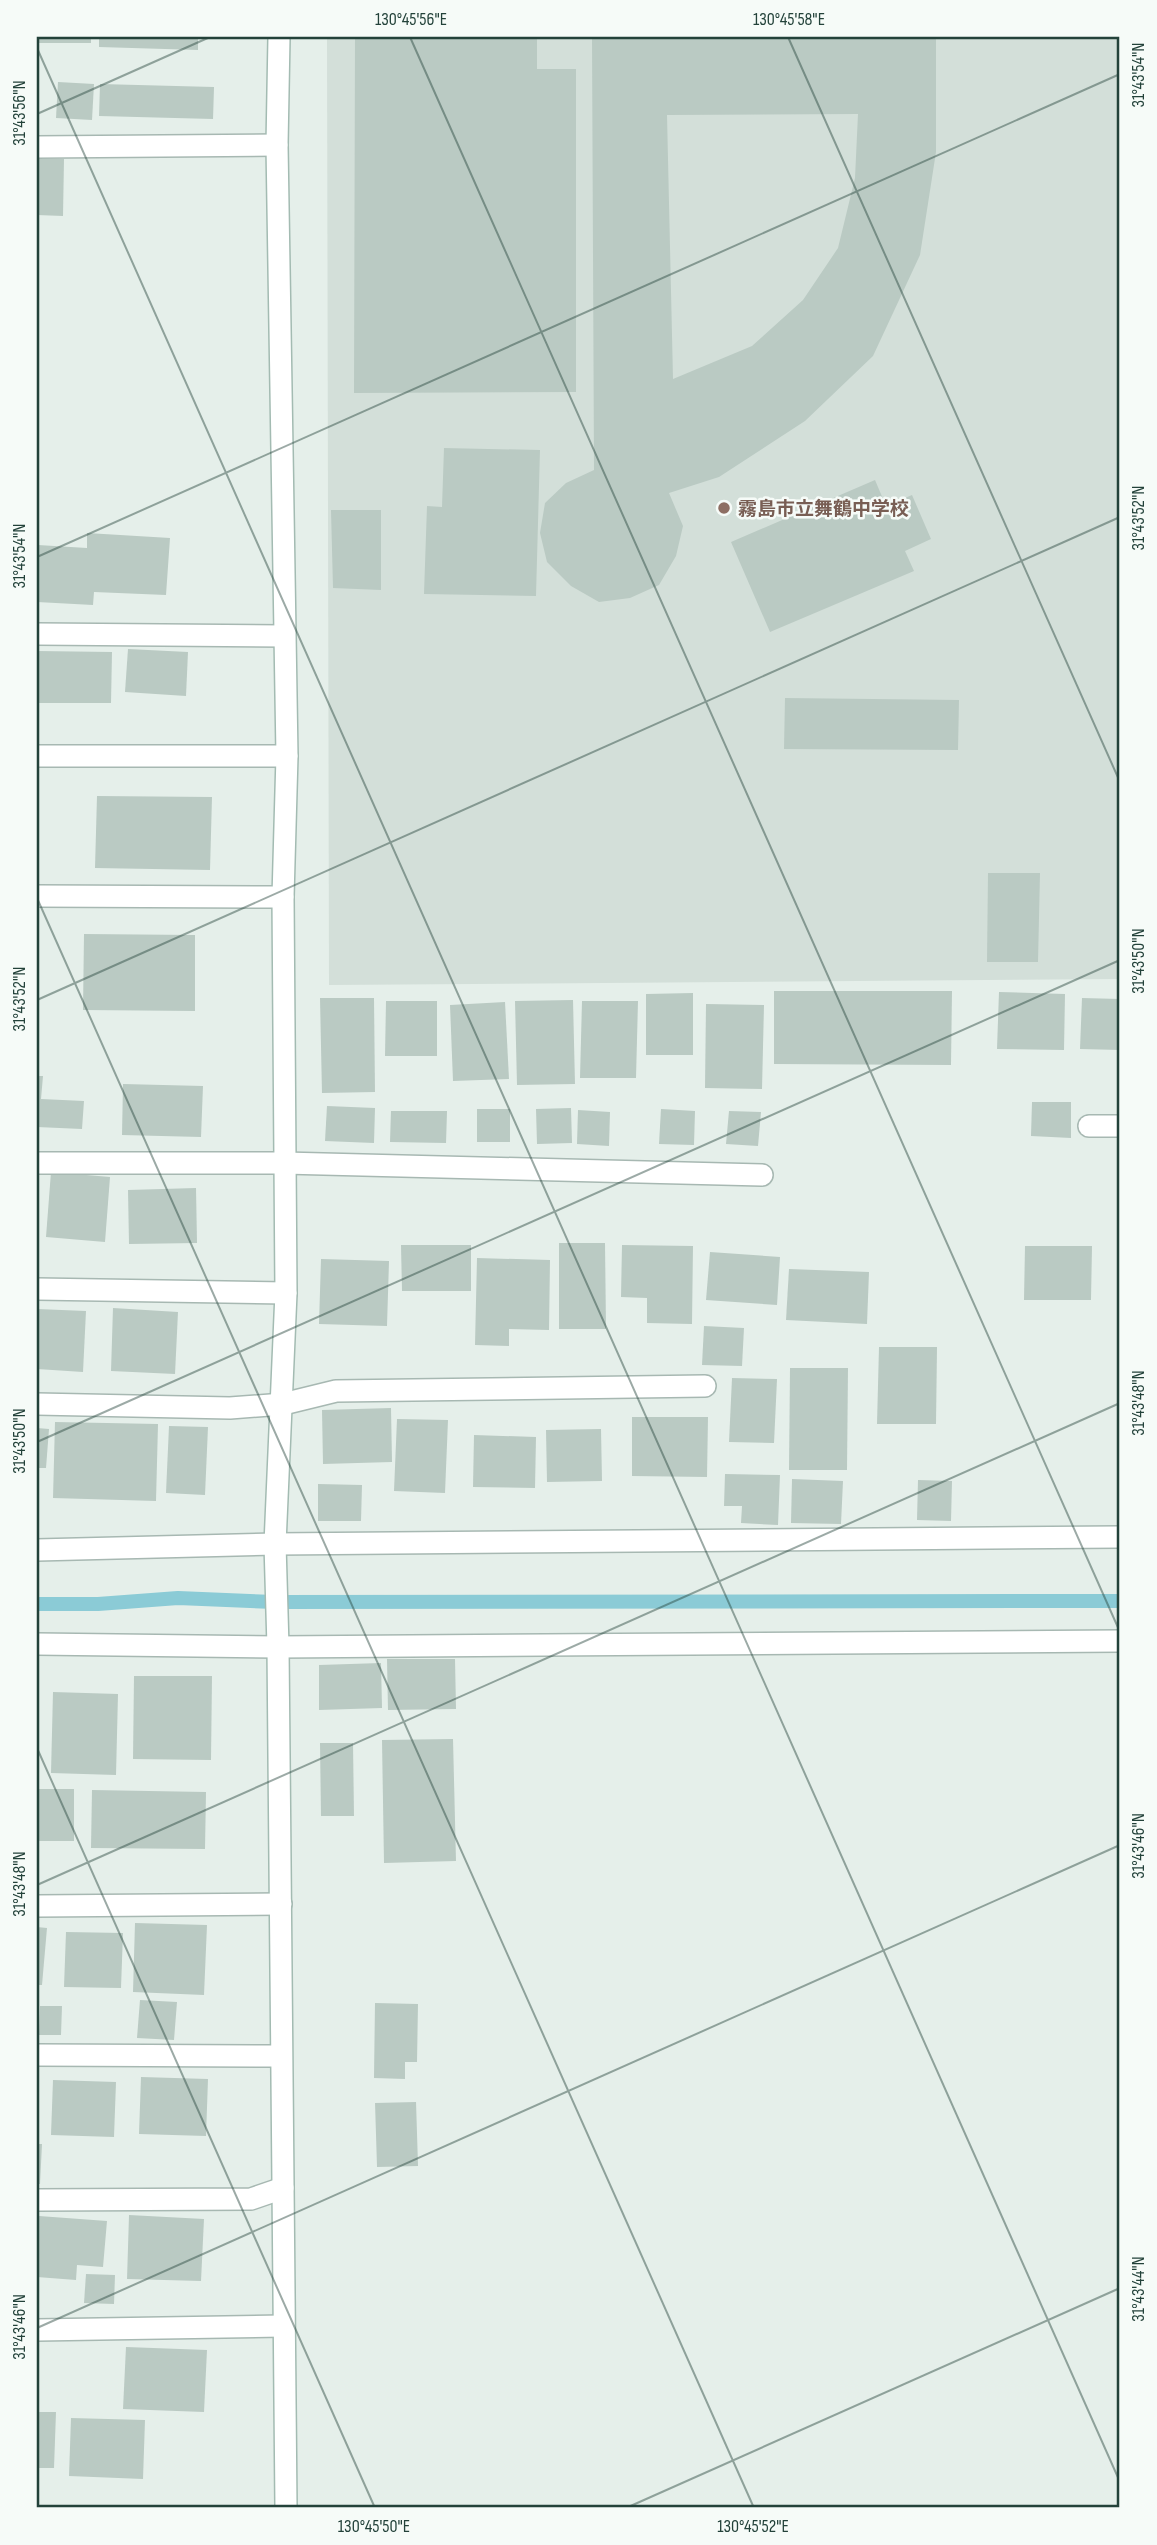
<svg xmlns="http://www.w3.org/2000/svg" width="1157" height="2545" font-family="'Sofia Sans Condensed','Noto Sans JP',sans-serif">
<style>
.built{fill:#d3dfd9}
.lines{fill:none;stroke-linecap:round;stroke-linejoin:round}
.stream{stroke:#8bcbd6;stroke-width:14}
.building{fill:#bacac3;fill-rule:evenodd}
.street-casing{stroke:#a7b8b2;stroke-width:24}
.secondary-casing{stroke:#a3bbb2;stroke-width:24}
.street{stroke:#fff;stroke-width:21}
.secondary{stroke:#fff;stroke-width:21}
.ticks{fill:none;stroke:#23423a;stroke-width:2;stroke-opacity:0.45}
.education-dot{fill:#8d6e63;stroke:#f6fbf8;stroke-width:2.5}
.labels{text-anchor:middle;stroke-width:5;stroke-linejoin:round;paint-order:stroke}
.education-label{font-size:19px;font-weight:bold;fill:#785e54;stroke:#f6fbf8;text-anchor:start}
.neatline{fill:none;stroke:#23423a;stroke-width:2.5}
.ticks-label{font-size:18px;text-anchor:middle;fill:#23423a}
</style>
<rect width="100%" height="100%" fill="#e5efea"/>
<polygon class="built" points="327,37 1120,37 1120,979 329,985"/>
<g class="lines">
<polyline class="stream" points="37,1604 98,1604 178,1598 274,1602 1120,1601"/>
</g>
<g class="building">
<rect x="37" y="37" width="54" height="6"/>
<polygon points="99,37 198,37 198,50 99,47"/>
<polygon points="355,37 537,37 537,69 576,69 576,392 354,393"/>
<path d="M592 37H936V152L920 255 873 356 805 421 719 477 669 493 683 526 676 556 659 585 630 598 599 602 571 586 547 562 540 533 545 503 566 483 594 470ZM858 114 855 178 838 248 803 300 752 346 673 379 667 115Z"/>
<polygon points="58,82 94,84 92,120 56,118"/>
<polygon points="100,84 214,87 213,119 99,116"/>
<polygon points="37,159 64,159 63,216 37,215"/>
<polygon points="444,448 540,450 536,596 424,594 427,506 442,507"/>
<polygon points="875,480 886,506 912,495 931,539 905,551 914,571 770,632 731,542"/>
<polygon points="331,510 381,510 381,590 333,588"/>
<polygon points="87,533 170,538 166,595 94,592 93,605 37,602 38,545 87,548"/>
<polygon points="128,649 188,652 186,696 125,692"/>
<polygon points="37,651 112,652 111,703 37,703"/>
<polygon points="785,698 959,700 958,750 784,749"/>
<polygon points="97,796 212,797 210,870 95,868"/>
<polygon points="988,873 1040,873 1038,962 987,962"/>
<polygon points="84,934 195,935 195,1011 83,1010"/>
<polygon points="774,991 952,991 951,1065 774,1064"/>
<polygon points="999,992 1065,994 1064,1050 997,1049"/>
<polygon points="693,993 693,1055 646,1055 646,994"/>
<polygon points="320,998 374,998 375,1092 322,1093"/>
<polygon points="1082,998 1120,999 1120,1050 1080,1049"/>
<polygon points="573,1000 575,1084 517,1085 515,1001"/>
<polygon points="386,1001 437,1001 437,1056 385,1056"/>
<polygon points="582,1001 638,1001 636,1078 580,1078"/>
<polygon points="505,1002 509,1079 453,1081 450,1005"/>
<polygon points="706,1004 764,1005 762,1089 705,1088"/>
<polygon points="37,1076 43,1076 41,1099 84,1101 82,1129 37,1127"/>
<polygon points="123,1084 203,1086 201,1137 122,1135"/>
<polygon points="1032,1102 1071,1102 1071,1138 1031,1136"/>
<polygon points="327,1106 375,1108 374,1143 325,1141"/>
<polygon points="571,1108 572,1143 537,1144 536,1109"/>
<rect x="477" y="1109" width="33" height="33"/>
<polygon points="661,1109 695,1111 694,1145 659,1144"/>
<polygon points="578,1110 610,1112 609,1146 577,1144"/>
<polygon points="391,1111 447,1111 446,1143 390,1142"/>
<polygon points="729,1111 761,1112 758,1146 726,1144"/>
<polygon points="51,1172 110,1177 105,1242 46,1237"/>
<polygon points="196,1188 197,1243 129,1244 128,1190"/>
<polygon points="559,1243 605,1243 606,1329 559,1329"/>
<polygon points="401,1245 471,1245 471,1291 402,1291"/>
<polygon points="622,1245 693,1246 692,1324 647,1323 647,1298 621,1297"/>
<polygon points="1025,1246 1092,1246 1091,1300 1024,1300"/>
<polygon points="710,1252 780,1257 777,1305 706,1300"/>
<polygon points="477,1258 550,1260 549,1330 509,1329 509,1346 475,1345"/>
<polygon points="321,1259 389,1261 387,1326 319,1324"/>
<polygon points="789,1269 869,1272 867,1324 786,1320"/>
<polygon points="113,1308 178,1312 175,1374 111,1371"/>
<polygon points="37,1309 86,1311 83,1372 37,1369"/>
<polygon points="704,1326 744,1328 742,1366 702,1365"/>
<polygon points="879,1347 937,1347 936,1424 877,1424"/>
<polygon points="790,1368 848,1368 847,1470 789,1470"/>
<polygon points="732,1378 777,1379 774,1443 729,1442"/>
<polygon points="391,1408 392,1462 323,1464 322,1410"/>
<polygon points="632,1417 708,1417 707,1477 632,1476"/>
<polygon points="397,1419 448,1420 445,1493 394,1491"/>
<polygon points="55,1422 158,1424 156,1501 53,1498"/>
<polygon points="169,1426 208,1427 205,1495 166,1493"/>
<polygon points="37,1428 49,1429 46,1468 37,1468"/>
<polygon points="601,1429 602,1481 547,1482 546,1430"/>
<polygon points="474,1435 536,1437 535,1488 473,1487"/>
<polygon points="725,1474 780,1475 778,1525 741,1523 742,1506 724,1506"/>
<polygon points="792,1479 843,1481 841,1524 791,1523"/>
<polygon points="918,1480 952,1481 951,1521 917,1520"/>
<polygon points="318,1484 362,1485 361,1521 318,1521"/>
<polygon points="387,1659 455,1659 456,1709 388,1710"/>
<polygon points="381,1663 382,1708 319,1710 319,1665"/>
<polygon points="134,1676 212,1676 211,1760 133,1759"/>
<polygon points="53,1692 118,1694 116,1775 51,1773"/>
<polygon points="453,1739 456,1861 384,1863 382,1740"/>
<polygon points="320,1743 353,1743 354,1816 321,1816"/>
<rect x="37" y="1789" width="37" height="52"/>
<polygon points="92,1790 206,1792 205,1849 91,1848"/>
<polygon points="135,1923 207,1925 204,1995 133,1992"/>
<polygon points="37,1927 47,1928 42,1985 37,1985"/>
<polygon points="66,1932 123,1933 121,1988 64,1987"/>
<polygon points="140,2000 177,2002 174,2040 137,2038"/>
<polygon points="375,2003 418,2004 417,2062 405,2062 405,2079 374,2078"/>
<polygon points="40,2006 62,2006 61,2035 39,2035"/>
<polygon points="141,2077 208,2079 206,2136 139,2134"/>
<polygon points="53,2080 116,2082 114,2137 51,2135"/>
<polygon points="416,2102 418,2166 377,2167 375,2103"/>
<polygon points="37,2144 42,2144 40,2184 37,2184"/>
<polygon points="129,2215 204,2219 201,2281 127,2279"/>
<polygon points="39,2216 107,2221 103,2267 77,2265 76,2280 37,2277"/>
<polygon points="86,2274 115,2275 114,2304 84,2303"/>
<polygon points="126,2347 207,2350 204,2412 123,2409"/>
<polygon points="37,2412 56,2412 54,2468 37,2468"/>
<polygon points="71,2418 145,2420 143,2479 69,2476"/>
</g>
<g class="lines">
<defs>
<g id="street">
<polyline points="37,147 277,145"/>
<polyline points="37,634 284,636"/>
<polyline points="37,756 287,756"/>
<polyline points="37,896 283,897"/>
<polyline points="1089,1126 1120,1126"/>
<polyline points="37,1163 284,1163 762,1175"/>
<polyline points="37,1289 286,1293"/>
<polyline points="37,1404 230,1408 283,1404 336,1391 705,1386"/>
<polyline points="37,1550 275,1544 1120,1537"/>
<polyline points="37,1644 278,1647 1120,1641"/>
<polyline points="37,1906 281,1904"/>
<polyline points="37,2055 281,2056"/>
<polyline points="37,2200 251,2199 283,2188"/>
<polyline points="37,2330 282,2326"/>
</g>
<polyline id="secondary" points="279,37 277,145 287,756 283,897 286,1293 275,1544 278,1647 286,2508"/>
</defs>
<use href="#street" class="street-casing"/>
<use href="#secondary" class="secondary-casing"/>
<use href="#street" class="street"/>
<use href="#secondary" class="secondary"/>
</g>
<path class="ticks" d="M410 37 1120 1632M788 37 1120 782M37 48 1120 2482M37 114 210 37M37 557 1120 74M37 898 754 2508M37 1000 1120 517M37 1442 1120 960M37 1748 375 2508M37 1885 1120 1403M37 2328 1120 1845M626 2508 1120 2288"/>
<circle class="education-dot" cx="724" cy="508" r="7"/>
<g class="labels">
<g class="education-label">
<text x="738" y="515">霧島市立舞鶴中学校</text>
</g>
</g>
<rect width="1157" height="2545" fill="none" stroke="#f6fbf8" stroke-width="77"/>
<rect x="38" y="38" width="1080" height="2468" class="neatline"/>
<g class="ticks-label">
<text x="411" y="25">130°45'56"E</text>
<text x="789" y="25">130°45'58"E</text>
<text transform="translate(1138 75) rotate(-90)" y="6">31°43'54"N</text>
<text transform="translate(19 113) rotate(-90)" y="6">31°43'56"N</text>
<text transform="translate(1138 518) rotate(-90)" y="6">31°43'52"N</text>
<text transform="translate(19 556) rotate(-90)" y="6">31°43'54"N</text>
<text transform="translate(1138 961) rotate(-90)" y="6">31°43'50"N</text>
<text transform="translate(19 999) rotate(-90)" y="6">31°43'52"N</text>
<text transform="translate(1138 1403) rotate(-90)" y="6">31°43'48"N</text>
<text transform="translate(19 1441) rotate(-90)" y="6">31°43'50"N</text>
<text transform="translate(1138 1846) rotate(-90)" y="6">31°43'46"N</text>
<text transform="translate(19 1884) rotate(-90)" y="6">31°43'48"N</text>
<text transform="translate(1138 2289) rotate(-90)" y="6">31°43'44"N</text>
<text transform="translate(19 2327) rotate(-90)" y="6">31°43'46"N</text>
<text x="374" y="2532">130°45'50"E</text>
<text x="753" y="2532">130°45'52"E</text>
</g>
</svg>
